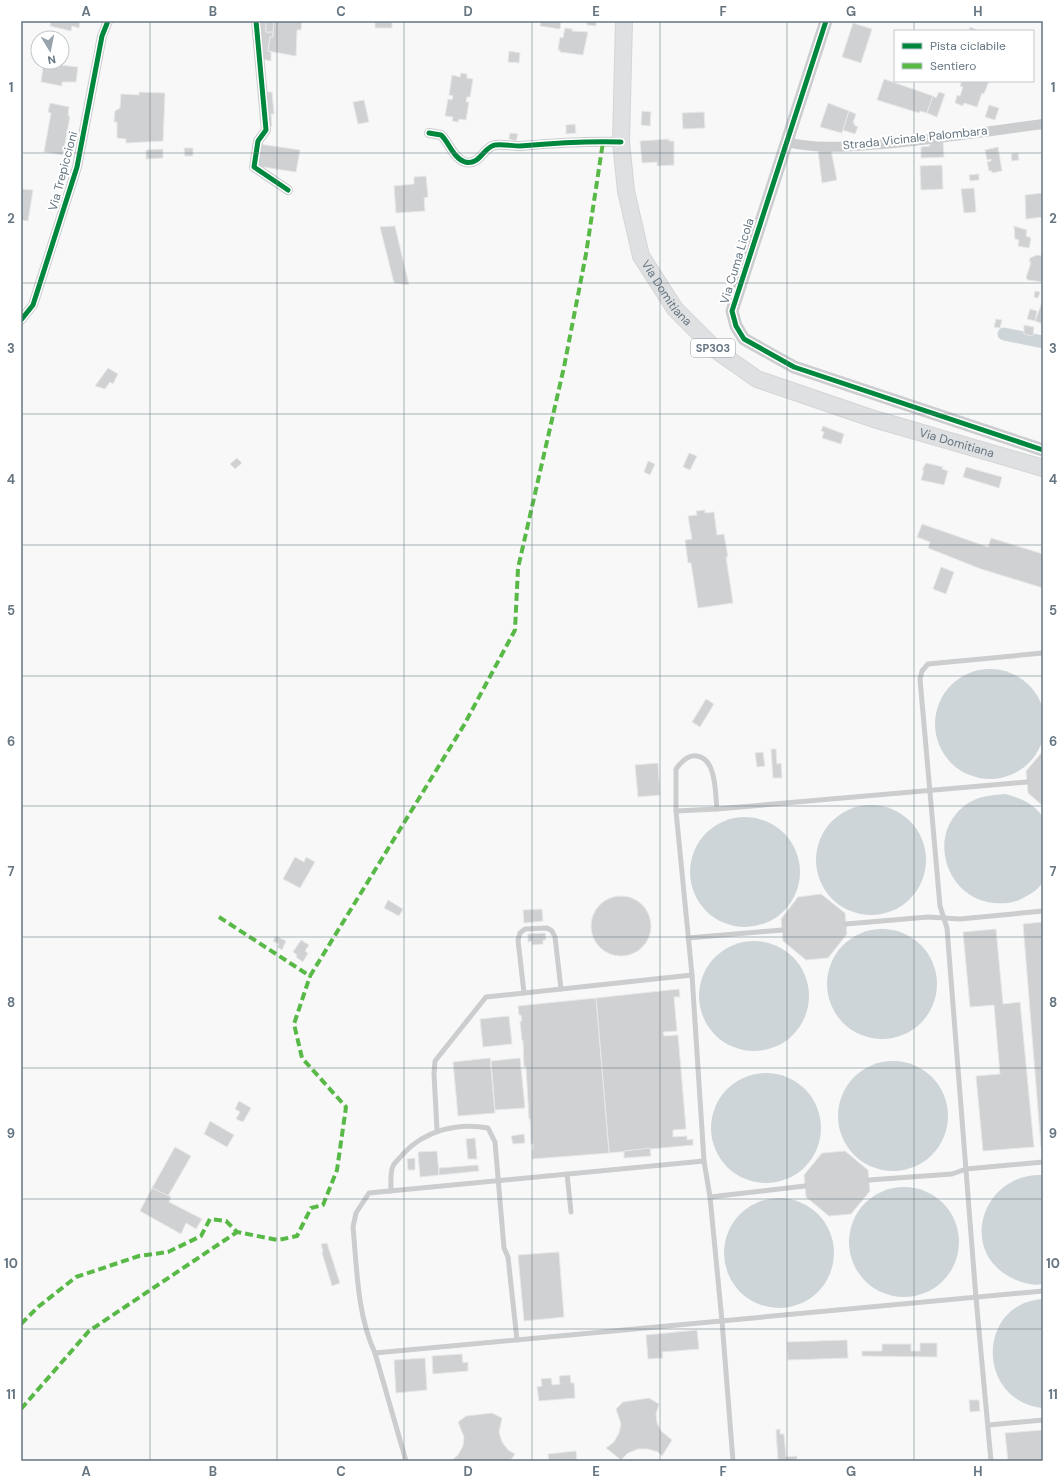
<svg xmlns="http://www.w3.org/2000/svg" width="1064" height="1482" font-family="'DM Sans',sans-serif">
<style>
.water{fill:#ced5d8}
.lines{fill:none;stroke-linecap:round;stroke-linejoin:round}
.canal{stroke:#ced5d8;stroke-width:13}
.building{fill:#cfd1d2;stroke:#e8e8e8}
.primary-casing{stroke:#d4d5d6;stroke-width:18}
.service{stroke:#cbcdce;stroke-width:5}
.minor{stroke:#cbcdce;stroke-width:10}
.tertiary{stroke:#cbcdce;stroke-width:13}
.primary{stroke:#dfe0e1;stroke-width:16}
.quiet{stroke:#58b947;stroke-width:4;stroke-dasharray:8 4;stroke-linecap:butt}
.cycleway-casing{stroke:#fff;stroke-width:8}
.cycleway{stroke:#00873e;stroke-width:5}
.grid{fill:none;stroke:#657581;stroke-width:1;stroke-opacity:0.55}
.labels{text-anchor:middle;stroke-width:4;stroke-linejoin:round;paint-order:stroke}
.shield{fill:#fff;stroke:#939ea7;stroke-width:1}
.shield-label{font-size:11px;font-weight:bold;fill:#657581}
.street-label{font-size:12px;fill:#657581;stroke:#fff}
.neatline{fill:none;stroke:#657581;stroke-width:1.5}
.grid-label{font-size:13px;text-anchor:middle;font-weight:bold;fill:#657581}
</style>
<rect width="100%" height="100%" fill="#f8f8f8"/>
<g class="water">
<circle cx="990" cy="724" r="55"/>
<path d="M1005 794C1021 798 1033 803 1043 817 1043 832 1043 847 1043 862 1043 868 1044 875 1043 880 1041 889 1030 894 1023 898 1015 903 1003 904 994 903 943 898 925 829 970 802 981 796 992 795 1005 794Z"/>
<circle cx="871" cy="860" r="55"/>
<circle cx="745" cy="872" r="55"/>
<circle cx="882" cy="984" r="55"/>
<circle cx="754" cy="996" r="55"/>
<circle cx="893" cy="1116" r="55"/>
<circle cx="766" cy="1128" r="55"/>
<path d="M1043 1175V1284C1033 1286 1022 1283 1014 1279 956 1253 982 1172 1043 1175Z"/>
<circle cx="904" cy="1242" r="55"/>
<circle cx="779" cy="1253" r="55"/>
<path d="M1043 1299V1408C976 1401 976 1303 1043 1299Z"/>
</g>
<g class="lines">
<polyline class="canal" points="1004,334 1043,342"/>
</g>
<g class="building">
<polygon points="51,21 80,21 79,28 72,26 71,31 50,26"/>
<polygon points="259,21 266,21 266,32 273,32 273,37 270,37 268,51 271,52 271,61 261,59"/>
<polygon points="266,21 274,21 273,32 266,32"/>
<polygon points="274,21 302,21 301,30 297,30 296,56 268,51 270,37 273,37"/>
<rect x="375" y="21" width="17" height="7"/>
<polygon points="541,21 561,21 560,29 540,26"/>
<polygon points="587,21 596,21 596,26 587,25"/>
<polygon points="853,23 872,29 861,63 842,57"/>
<polygon points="970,27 980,31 969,31"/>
<polygon points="565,28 572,29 572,31 588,32 583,55 560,52 560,50 558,50 560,37 563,38"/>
<polygon points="509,51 520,53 519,63 508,62"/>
<polygon points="60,65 78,67 76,82 62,82 62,86 41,82 43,67 54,69 54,67 59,68"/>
<polygon points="461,73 467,74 467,78 473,79 470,97 467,97 466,102 469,102 466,120 459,119 458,122 452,121 453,117 445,116 448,99 452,100 453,96 449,95 452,75 460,77"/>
<polygon points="884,79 933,96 927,113 920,111 919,113 877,100"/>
<polygon points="962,81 989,81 984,94 982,93 977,107 964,103 963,106 955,103 957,95 960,96 963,87 960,86"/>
<polygon points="139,92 165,93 163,141 126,143 126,139 117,138 117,122 114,122 115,111 120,108 121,94 139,95"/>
<polygon points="264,92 272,92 274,114 271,114 272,126 266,127"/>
<polygon points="939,92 945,94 937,117 927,113 933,96 936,98"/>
<polygon points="364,100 369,122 358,124 353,102"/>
<polygon points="50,103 69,107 68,116 70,116 63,155 44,152 51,113 48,112"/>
<polygon points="828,103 849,111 842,133 820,127"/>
<polygon points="989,105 999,108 995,120 985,117"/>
<polygon points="642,111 651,112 650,126 641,125"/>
<polygon points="849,111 856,114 853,123 855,123 854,125 858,127 855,134 843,130"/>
<polygon points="704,112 705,128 683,129 682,113"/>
<polygon points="575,124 576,133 566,134 566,125"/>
<polygon points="510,133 518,134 516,141 509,139"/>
<polygon points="669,139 669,141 674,141 674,165 657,166 657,162 642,163 640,141"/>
<polygon points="943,142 944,157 921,158 921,147 930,146 930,143"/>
<polygon points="259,144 300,150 296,172 256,166"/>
<polygon points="998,147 1002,171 992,173 992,171 989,171 987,162 991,161 991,159 987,160 985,150"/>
<polygon points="184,148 193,148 193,156 185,156"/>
<polygon points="163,149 163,158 146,159 146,150"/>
<polygon points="831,150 837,180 822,183 818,151"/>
<polygon points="1018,153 1019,160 1012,161 1011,154"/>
<polygon points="942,165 943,189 921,190 920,166"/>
<polygon points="979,174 979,180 970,181 969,175"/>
<polygon points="426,176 428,197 424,198 425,211 396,213 394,186 414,184 414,177"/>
<polygon points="974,188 976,212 964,213 961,189"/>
<polygon points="21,189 33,190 28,221 21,220"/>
<polygon points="1043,193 1043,217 1026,219 1025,195"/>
<polygon points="395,226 409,285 394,283 380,227"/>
<polygon points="1014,226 1027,230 1026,236 1031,238 1029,248 1018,246 1019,240 1015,239"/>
<polygon points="1037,255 1043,256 1043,282 1028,280 1026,278 1031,262 1029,262 1030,258"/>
<polygon points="1035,291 1040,292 1038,298 1034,297"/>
<polygon points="1043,300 1043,324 1035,321"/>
<polygon points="1030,309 1037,311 1035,321 1027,319"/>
<polygon points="996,319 1002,320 1000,328 994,327"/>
<polygon points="1024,325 1034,327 1033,336 1024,334"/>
<polygon points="108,368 118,374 113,384 110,382 105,389 95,386"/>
<polygon points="823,426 844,434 841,444 822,438 824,432 821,431"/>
<polygon points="689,453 697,456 690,470 683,467"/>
<polygon points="237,458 242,463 235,469 230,464"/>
<polygon points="648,461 655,464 650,475 644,472"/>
<polygon points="926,463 943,467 942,469 948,471 944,485 921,480 924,470 922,470"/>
<polygon points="966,467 1002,477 999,488 963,477"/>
<polygon points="705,510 705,513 714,512 717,535 724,534 728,557 726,557 733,603 698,608 691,563 688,563 685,540 692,539 688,516 697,515 696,511"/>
<polygon points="922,524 988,547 991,538 1043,554 1043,588 981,569 928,548 930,542 917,537"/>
<polygon points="941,567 954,572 946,594 933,589"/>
<polygon points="706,699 714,704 700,727 692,722"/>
<polygon points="771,749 776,749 777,764 781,763 782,778 773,778"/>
<polygon points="1043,751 1043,806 1028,793 1026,771"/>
<polygon points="763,752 765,766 757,767 755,753"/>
<polygon points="658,763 660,795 638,797 635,765"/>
<polygon points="295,857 304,862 306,857 315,862 300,888 283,879"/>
<polygon points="821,894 845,913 847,934 828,958 806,960 783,941 781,919 798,897"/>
<circle cx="621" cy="926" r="30"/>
<polygon points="388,900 403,909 399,916 384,908"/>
<polygon points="542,909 543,921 524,923 523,910"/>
<polygon points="1043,922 1043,1147 1041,1147 1023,924"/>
<polygon points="996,929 1003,1004 1020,1002 1034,1147 983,1151 976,1076 1000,1074 994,1005 970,1007 963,932"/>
<polygon points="545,933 546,940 543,940 543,944 532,945 532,941 528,942 528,934"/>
<polygon points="276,936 286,941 282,950 277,947 279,944 273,941"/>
<polygon points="301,940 309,945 305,951 308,953 303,962 296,957 297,955 293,952"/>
<polygon points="679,989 680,997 674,997 677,1031 663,1032 664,1036 678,1035 686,1129 673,1130 673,1137 687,1136 687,1140 693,1139 693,1145 609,1153 596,998"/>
<polygon points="596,998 609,1153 532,1159 532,1150 533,1150 533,1144 531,1145 530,1119 529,1119 526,1067 524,1067 523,1040 522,1041 520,1021 522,1021 521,1015 519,1015 518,1006"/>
<polygon points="509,1016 512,1044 483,1047 480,1019"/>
<polygon points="490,1058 495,1113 458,1116 453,1062"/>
<polygon points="520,1058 525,1108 495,1110 491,1061"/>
<polygon points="239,1101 251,1108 243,1122 236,1119 240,1112 235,1109"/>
<polygon points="210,1121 234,1135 227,1147 204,1134"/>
<polygon points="524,1134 525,1143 513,1144 511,1136"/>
<polygon points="475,1138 477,1159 468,1159 466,1139"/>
<polygon points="175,1147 191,1156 168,1196 152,1188"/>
<polygon points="650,1148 651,1156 624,1158 624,1151"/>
<polygon points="437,1151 439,1175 420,1177 418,1152"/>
<polygon points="845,1151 868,1170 870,1191 851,1214 829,1216 806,1197 804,1175 822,1153"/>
<polygon points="415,1158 415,1170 408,1170 407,1159"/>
<polygon points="478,1165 479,1171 439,1175 439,1168"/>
<polygon points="152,1188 171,1197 169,1202 202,1219 196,1229 186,1223 181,1234 140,1211"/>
<polygon points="327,1243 340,1283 332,1286 322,1253 323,1252 321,1244"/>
<polygon points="559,1252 564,1317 524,1321 518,1255"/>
<polygon points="697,1330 699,1349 662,1352 663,1358 648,1359 646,1335"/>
<polygon points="847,1340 848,1358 788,1360 787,1342"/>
<polygon points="920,1343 937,1343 937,1357 862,1356 862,1351 882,1351 882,1344 911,1344 911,1351 920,1351"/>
<polygon points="462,1354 463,1363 468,1362 468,1371 433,1374 432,1356"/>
<polygon points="425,1358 427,1390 396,1393 394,1360"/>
<polygon points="570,1375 571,1383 574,1383 575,1398 539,1401 537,1387 542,1386 541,1379 551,1378 552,1385 560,1384 559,1376"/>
<polygon points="649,1398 659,1404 656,1414 657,1423 661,1431 672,1440 662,1456 658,1452 648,1449 638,1449 628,1453 621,1460 606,1448 614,1442 619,1433 621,1424 616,1409 623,1402"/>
<polygon points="969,1400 979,1400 980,1411 970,1412"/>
<polygon points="492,1413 502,1418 499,1432 502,1442 508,1450 515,1454 510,1461 451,1461 458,1455 463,1446 464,1437 458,1422 466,1416"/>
<polygon points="780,1429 780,1434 784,1434 786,1457 797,1456 797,1461 778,1461 776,1430"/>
<polygon points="1043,1430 1043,1461 1008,1461 1005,1433"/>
<polygon points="576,1451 577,1461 549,1461 548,1454"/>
</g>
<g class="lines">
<defs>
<g id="primary">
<path id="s1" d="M624 21 621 142 626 191 641 256 675 309 717 351 757 379 874 419 1043 468"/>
</g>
</defs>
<use href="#primary" class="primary-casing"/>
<g class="service">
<path d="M717 809C715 794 717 759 697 756 688 754 681 762 676 769V811L692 975 704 1161 710 1197 722 1321 733 1461"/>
<polyline points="676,811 717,809 1027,782"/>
<polyline points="846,924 928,917 960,919 1043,911"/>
<polyline points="688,938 782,930"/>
<polyline points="524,993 518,940 520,933 525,929 547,928 552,931 555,937 561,989"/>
<polyline points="437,1130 434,1074 435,1061 486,997 692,975"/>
<path d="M704 1161 369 1193 356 1213 353 1227C357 1269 357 1314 375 1353L1043 1291"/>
<polyline points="567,1174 571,1212"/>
<polyline points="869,1180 952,1174 966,1169 1043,1162"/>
<path d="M391 1191C391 1184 390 1172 393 1166 395 1162 400 1158 403 1154 424 1131 457 1122 488 1128L495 1142 504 1248 508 1257 517 1340"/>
<polyline points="710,1197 805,1186"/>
<polyline points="375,1353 406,1461"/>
<polyline points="989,1425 1043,1420"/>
<polyline points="991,1461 976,1298 947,928 940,906 920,679 922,671 928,664 1043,653"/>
</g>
<g class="minor">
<polyline points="256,21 266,130 258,141 254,167 288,190"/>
<path d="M429 133 441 135C449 142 453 158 465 162 480 166 483 147 495 145 503 144 512 146 520 146 554 143 587 141 621 142"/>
<path d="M787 142C818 150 851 146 883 144 937 139 990 131 1043 124"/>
<polyline points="21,320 33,305 77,167 102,36 108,21"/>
</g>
<polyline class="tertiary" points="826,21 732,311 736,326 744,339 794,367 1043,450"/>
<use href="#primary" class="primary"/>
<g class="quiet">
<polyline points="219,917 310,976 464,725 515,630 518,568 564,367 586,254 603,142"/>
<polyline points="21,1324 38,1307 76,1277 139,1256 168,1252 201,1236 210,1219 226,1221 237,1232 278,1240 297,1236 311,1208 323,1205 337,1170 346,1107 302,1058 294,1024 310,976"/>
<polyline points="21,1409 89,1331 237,1232"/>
</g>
<defs>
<g id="cycleway">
<polyline points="256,21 266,130 258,141 254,167 288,190"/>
<polyline points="826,21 732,311 736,326 744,339 794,367 1043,450"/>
<path d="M429 133 441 135C449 142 453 158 465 162 480 166 483 147 495 145 503 144 512 146 520 146 554 143 587 141 621 142"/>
<polyline points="21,320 33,305 77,167 102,36 108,21"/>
</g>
</defs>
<use href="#cycleway" class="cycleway-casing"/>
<use href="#cycleway" class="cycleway"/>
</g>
<path class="grid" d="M150 21V1461M277 21V1461M404 21V1461M532 21V1461M660 21V1461M787 21V1461M914 21V31M914 81V1461M21 153H1043M21 283H1043M21 414H1043M21 545H1043M21 676H1043M21 806H1043M21 937H1043M21 1068H1043M21 1199H1043M21 1329H1043"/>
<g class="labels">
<rect class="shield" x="691" y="339" width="44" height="18" rx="3"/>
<g class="shield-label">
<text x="713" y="352">SP303</text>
</g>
<g class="street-label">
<text transform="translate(915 138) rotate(-6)" y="4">Strada Vicinale Palombara</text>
<text transform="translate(63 171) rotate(-75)" y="4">Via Trepiccioni</text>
<text transform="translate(737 261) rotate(-73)" y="4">Via Cuma Licola</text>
<text dy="4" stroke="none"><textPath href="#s1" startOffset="282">Via Domitiana</textPath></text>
<text dy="4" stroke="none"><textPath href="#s1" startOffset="618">Via Domitiana</textPath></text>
</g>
</g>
<rect width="1064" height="1482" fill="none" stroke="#ffffff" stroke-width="44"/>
<rect x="894" y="30" width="140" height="52" fill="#ffffff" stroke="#c1c8cd"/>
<rect x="902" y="43" width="20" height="6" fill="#00873e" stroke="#c1c8cd"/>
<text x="930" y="50" font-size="12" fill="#657581">Pista ciclabile</text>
<rect x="902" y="63" width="20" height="6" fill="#58b947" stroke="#c1c8cd"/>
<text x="930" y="70" font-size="12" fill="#657581">Sentiero</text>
<g transform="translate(50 50) rotate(170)"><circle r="19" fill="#ffffff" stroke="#c1c8cd"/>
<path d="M0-3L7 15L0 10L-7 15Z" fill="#98a3ab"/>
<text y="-6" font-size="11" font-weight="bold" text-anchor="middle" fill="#657581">N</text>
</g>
<rect x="22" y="22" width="1020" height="1438" class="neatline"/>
<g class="grid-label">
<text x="86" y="16">A</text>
<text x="213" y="16">B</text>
<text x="341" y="16">C</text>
<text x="468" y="16">D</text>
<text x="596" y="16">E</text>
<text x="723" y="16">F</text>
<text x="851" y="16">G</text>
<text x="978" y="16">H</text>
<text x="11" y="92">1</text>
<text x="1053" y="92">1</text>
<text x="11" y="223">2</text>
<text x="1053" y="223">2</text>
<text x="11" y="353">3</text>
<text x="1053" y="353">3</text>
<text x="11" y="484">4</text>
<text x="1053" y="484">4</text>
<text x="11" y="615">5</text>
<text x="1053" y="615">5</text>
<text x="11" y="746">6</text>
<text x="1053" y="746">6</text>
<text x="11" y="876">7</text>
<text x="1053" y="876">7</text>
<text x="11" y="1007">8</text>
<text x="1053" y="1007">8</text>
<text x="11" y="1138">9</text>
<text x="1053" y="1138">9</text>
<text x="11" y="1268">10</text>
<text x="1053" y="1268">10</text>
<text x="11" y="1399">11</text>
<text x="1053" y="1399">11</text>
<text x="86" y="1476">A</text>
<text x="213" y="1476">B</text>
<text x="341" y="1476">C</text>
<text x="468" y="1476">D</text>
<text x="596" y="1476">E</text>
<text x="723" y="1476">F</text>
<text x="851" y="1476">G</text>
<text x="978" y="1476">H</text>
</g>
</svg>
